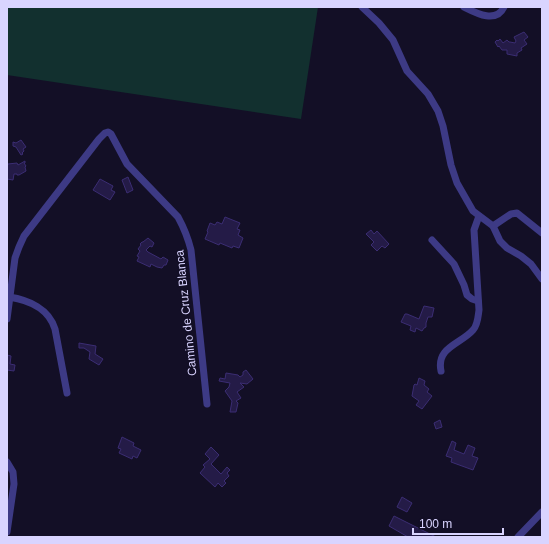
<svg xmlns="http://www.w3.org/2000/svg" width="549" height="544" font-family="Helvetica,sans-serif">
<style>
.green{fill:#12302f}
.building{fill:#241b47;stroke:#3b2d73}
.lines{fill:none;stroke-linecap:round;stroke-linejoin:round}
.minor{stroke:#3d3a85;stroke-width:7}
.labels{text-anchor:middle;stroke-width:3;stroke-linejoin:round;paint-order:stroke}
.street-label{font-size:12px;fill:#d9d4ff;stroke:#130f26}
</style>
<rect width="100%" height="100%" fill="#130f26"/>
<polygon class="green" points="7,7 318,7 301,119 7,75"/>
<g class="building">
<polygon points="524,32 528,37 524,40 527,44 521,48 522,50 517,53 517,56 507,54 507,50 502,50 499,46 498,47 495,42 497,40 498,41 500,39 503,43 507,40 509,42 510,42 515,43 516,41 514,37"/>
<polygon points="21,140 26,147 23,149 24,151 22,153 23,154 21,155 16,147 13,146 13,142 16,143"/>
<polygon points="25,161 25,163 24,163 26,166 25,167 26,171 19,175 17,175 17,174 14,174 13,180 7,179 7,166 8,164 17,163 18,165"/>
<polygon points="128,177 133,190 127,193 122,180"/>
<polygon points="100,179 113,186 111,190 115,192 110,200 93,190"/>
<polygon points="225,217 240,223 237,229 240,230 238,235 243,238 239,248 233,246 232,248 220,243 219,245 205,239 208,232 207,231 210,223 215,225 217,222 222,224"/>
<polygon points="371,230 374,234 377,231 389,244 385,248 382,246 377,251 371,245 374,242 366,234"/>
<polygon points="148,238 154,243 152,247 150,246 146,250 148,252 161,259 163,257 168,260 166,265 164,265 162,268 157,267 151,264 150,267 137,261 139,257 137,256 140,251 138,249 141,245 140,244 142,242 143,242"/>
<polygon points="424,306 434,308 432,317 428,317 426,323 426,327 424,328 422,331 416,328 415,332 410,330 411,326 401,322 405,314 407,314 419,319"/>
<polygon points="79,343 96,346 95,354 103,359 99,365 89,359 90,352 84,348 79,348"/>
<polygon points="7,355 11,356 10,364 15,365 14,371 7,370"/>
<polygon points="246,370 253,379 247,384 240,383 244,387 237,392 241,398 236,401 238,403 236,412 230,412 232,401 225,391 229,387 230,383 219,381 220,378 225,379 226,373 238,375 240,377 243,375 243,372"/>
<polygon points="419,378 425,381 424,385 429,389 427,392 432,396 422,409 416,405 419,401 412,396 414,385 415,384 417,385"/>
<polygon points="440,420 442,427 436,429 434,423"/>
<polygon points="122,437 134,443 133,446 141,450 137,458 133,456 132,459 119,453 121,449 118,448"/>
<polygon points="452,441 456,443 454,450 464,454 468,445 475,448 472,456 478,458 473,470 451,462 452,458 446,456"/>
<polygon points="211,447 219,455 211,464 221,474 227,467 230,470 227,473 229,476 224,481 226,483 222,487 218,483 215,487 200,473 205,467 203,465 210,459 205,454"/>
<polygon points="402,497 412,503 407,512 397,507"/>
<polygon points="394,516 436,537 408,537 389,526"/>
</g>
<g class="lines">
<g class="minor">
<polyline points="362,7 379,23 393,40 407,71 428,94 438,111 443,126 451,165 457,183 473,211 493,226 500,241 507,248 521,256 531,264 542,279"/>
<path d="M464 7C476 13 496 24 504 7"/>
<polyline points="493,226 511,214 517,213 542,233"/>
<polyline points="432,240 454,264 464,285 467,295 472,299 478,301"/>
<path d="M9 297C29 300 49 309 55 329L67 393"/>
<path d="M7 319 15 258 19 247 24 236 99 139 105 133 108 132 111 134 127 164 178 217C184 228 188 238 191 250L207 404"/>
<path d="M441 371C436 347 461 344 473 330 478 325 478 316 479 310L474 230 479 216"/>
<polyline points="7,462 13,472 14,484 7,532"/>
<polyline points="518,537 542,512"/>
</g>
</g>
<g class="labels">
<g class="street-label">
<text transform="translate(186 313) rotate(-96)" y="4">Camino de Cruz Blanca</text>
</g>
</g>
<rect width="549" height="544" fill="none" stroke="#d9d4ff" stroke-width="16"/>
<path d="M413 528v6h90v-6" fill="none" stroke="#d9d4ff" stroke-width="2"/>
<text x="419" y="528" font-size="12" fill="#d9d4ff" stroke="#130f26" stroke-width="3" paint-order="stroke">100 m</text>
</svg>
